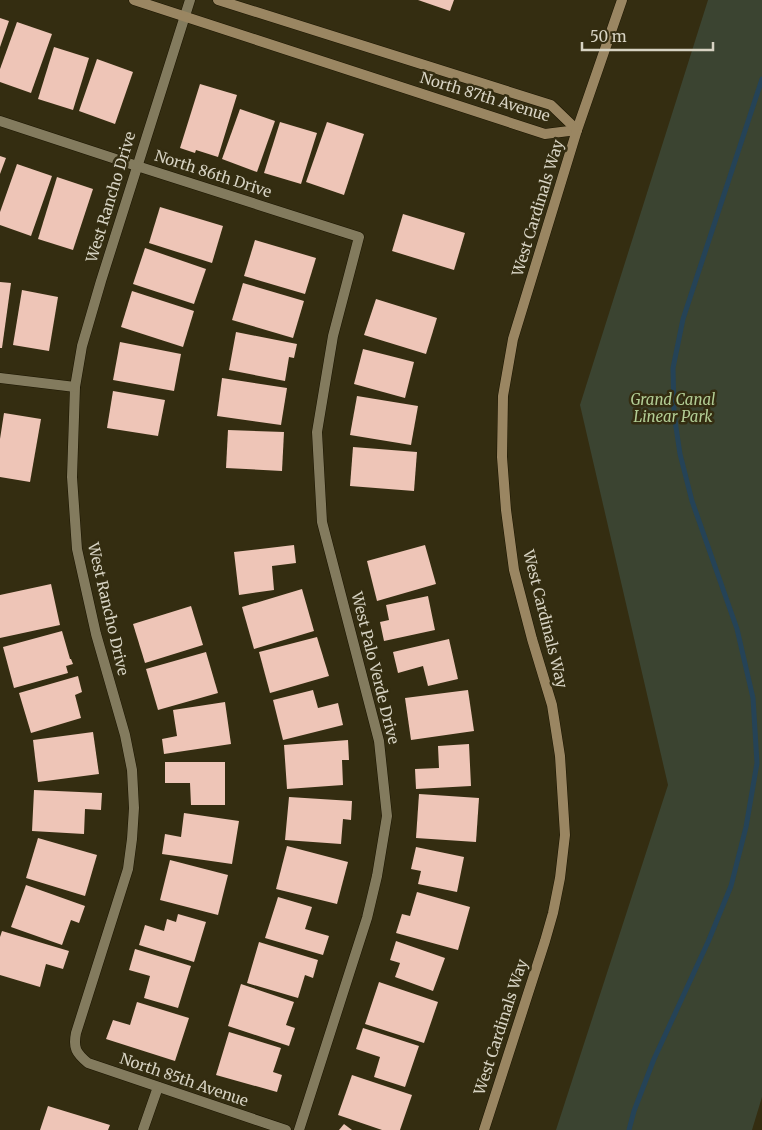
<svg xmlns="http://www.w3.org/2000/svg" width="762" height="1130" font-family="Merriweather,serif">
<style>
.green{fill:#3b4431}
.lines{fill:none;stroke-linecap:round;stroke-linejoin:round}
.stream{stroke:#254357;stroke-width:5}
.building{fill:#eec5b7}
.street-casing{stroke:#1b1500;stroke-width:11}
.secondary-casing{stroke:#1b1500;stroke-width:11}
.street{stroke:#837b5e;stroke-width:10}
.secondary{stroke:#9a8662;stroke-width:10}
.labels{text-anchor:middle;stroke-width:5;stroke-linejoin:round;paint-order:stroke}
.street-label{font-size:15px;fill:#d7d3c3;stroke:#342d11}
.park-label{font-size:15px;font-style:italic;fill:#b2cd95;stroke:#342d11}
</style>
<rect width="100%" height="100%" fill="#342d11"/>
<polygon class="green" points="708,0 762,0 762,1097 752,1130 556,1130 668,785 580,405"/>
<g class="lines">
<polyline class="stream" points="629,1130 634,1111 654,1059 708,942 731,886 746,827 757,763 753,698 737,629 692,501 680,454 674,414 673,368 683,319 762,79"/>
</g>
<g class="building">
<polygon points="418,0 454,0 450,11"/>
<polygon points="0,18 9,21 0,47"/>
<polygon points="17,22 52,34 31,93 0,82 0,69"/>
<polygon points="54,47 89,58 73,110 38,99"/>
<polygon points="97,59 133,72 115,124 79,111"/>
<polygon points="200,84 237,95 218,157 196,150 195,153 180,148"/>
<polygon points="240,109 275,121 257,172 222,159"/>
<polygon points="280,122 317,133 301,184 264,173"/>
<polygon points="327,122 364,134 344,195 306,182"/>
<polygon points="0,156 6,158 0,174"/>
<polygon points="17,164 52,176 31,236 0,225 0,212"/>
<polygon points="57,177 93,189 73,250 38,239"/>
<polygon points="160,207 223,226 212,263 149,243"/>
<polygon points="403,214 465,233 454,270 392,251"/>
<polygon points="255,240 316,258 305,294 244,276"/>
<polygon points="145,248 206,269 194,304 133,284"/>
<polygon points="0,282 11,283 2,348 0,348"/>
<polygon points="243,283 304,301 293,338 232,320"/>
<polygon points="22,290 58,297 49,351 13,345"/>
<polygon points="132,291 194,311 183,347 121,327"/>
<polygon points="376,299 437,318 426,354 364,335"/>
<polygon points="236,332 297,344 294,358 289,357 285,381 229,370"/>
<polygon points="120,342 181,354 174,391 113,380"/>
<polygon points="363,349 414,362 405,398 354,384"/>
<polygon points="222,378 287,388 281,425 217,416"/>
<polygon points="113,391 165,400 158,436 107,428"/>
<polygon points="357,396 418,406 411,445 350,435"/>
<polygon points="4,413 41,419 30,482 0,477 0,439"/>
<polygon points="228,430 284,432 282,471 226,468"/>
<polygon points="353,447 417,452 414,491 350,486"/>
<polygon points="294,545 296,563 272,566 274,590 239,595 234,552"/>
<polygon points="425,545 436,584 377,601 367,561"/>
<polygon points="51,584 60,625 0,638 0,595"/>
<polygon points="302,589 314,631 254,649 242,607"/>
<polygon points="428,596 435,630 384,641 380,622 389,620 386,605"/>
<polygon points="191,606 203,645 145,663 133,624"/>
<polygon points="62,631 70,659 71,659 73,664 66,666 68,673 14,688 3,647"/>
<polygon points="317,637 329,676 270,693 259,652"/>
<polygon points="449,639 458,679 428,686 423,666 398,673 393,652"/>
<polygon points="206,652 218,693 158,710 146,669"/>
<polygon points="78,676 82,692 75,695 81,718 31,733 19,693"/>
<polygon points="313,690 318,708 338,703 343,725 283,740 273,700"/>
<polygon points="468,690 474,731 411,740 405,698"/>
<polygon points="225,702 231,744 164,754 162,739 177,736 173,710"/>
<polygon points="93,732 99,774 38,782 33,740"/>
<polygon points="348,740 349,760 342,760 343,785 287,789 284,745"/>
<polygon points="469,744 471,786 416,789 415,769 439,768 438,746"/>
<polygon points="165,762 225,762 225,805 191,805 190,783 165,783"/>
<polygon points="34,790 102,793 101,810 85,809 84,834 32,831"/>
<polygon points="419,794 479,798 476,842 416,838"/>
<polygon points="289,797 352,801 351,820 343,819 341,844 285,840"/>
<polygon points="184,813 239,821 232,864 162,854 165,834 181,837"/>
<polygon points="38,838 97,855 85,896 26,878"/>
<polygon points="287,846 348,862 337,904 276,889"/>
<polygon points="416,847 464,857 457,892 418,884 421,871 411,869"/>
<polygon points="170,860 228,875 218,915 160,900"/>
<polygon points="26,885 85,906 79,923 71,920 62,945 11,927"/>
<polygon points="417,892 470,907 458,950 396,933 402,914 410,916"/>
<polygon points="278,897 312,907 305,929 329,936 323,955 265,938"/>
<polygon points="178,914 206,922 194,962 139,945 145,925 164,931 167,919 176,922"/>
<polygon points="2,931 69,951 63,969 46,964 40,987 0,975 0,937"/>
<polygon points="396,941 445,958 433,991 395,977 400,963 390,960"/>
<polygon points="259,942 318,960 313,978 305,975 298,998 247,983"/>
<polygon points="135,949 191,966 178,1008 144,998 150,976 129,970"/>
<polygon points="379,982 438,1002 424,1043 365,1024"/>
<polygon points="241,984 294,1002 286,1025 295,1028 289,1046 228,1026"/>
<polygon points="137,1002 189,1018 175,1061 106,1039 113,1020 130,1025"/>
<polygon points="363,1028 419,1046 405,1087 374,1077 380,1057 356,1049"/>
<polygon points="229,1032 281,1048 273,1072 282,1075 277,1092 216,1075"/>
<polygon points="352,1075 412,1095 400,1130 382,1130 338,1115"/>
<polygon points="48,1106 110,1125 108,1130 40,1130"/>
<polygon points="344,1124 352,1130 339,1130"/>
</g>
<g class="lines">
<defs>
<g id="street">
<path d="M190 0 101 281 82 346 75 387 72 477 77 549 96 634 125 735 132 770 134 808 132 839 128 869 76 1033C73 1048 76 1053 88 1063L286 1130"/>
<polyline points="0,121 137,166 359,237 333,336 317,432 322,522 379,741 387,816 377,876 367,918 299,1130"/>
<polyline points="0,378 75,387"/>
<polyline points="143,1130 158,1087"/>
</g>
<g id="secondary">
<polyline points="134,0 545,134 577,130"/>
<polyline points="218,0 551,105 577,130"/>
<polyline points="484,1130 545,941 553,913 560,878 565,835 560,756 552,705 532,639 514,570 506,510 502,457 503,396 513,339 577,130 622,0"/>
</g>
</defs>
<use href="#street" class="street-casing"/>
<use href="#secondary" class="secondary-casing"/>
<use href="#street" class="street"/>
<use href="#secondary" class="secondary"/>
</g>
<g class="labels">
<g class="street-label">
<text transform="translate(485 97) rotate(17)" y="5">North 87th Avenue</text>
<text transform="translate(213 174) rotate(18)" y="5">North 86th Drive</text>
<text transform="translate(111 197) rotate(-73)" y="5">West Rancho Drive</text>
<text transform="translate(538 208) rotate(-73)" y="5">West Cardinals Way</text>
<text transform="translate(108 609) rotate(77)" y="5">West Rancho Drive</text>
<text transform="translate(545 619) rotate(76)" y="5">West Cardinals Way</text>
<text transform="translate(375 668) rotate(76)" y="5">West Palo Verde Drive</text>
<text transform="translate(501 1027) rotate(-72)" y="5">West Cardinals Way</text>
<text transform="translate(184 1080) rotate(19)" y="5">North 85th Avenue</text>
</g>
<g class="park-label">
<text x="673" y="405">Grand Canal<tspan x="673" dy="17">Linear Park</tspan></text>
</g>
</g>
<path d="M582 42v8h131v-8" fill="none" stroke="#d7d3c3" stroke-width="2.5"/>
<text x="590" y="42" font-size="15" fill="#d7d3c3" stroke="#342d11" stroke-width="4" paint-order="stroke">50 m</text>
</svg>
